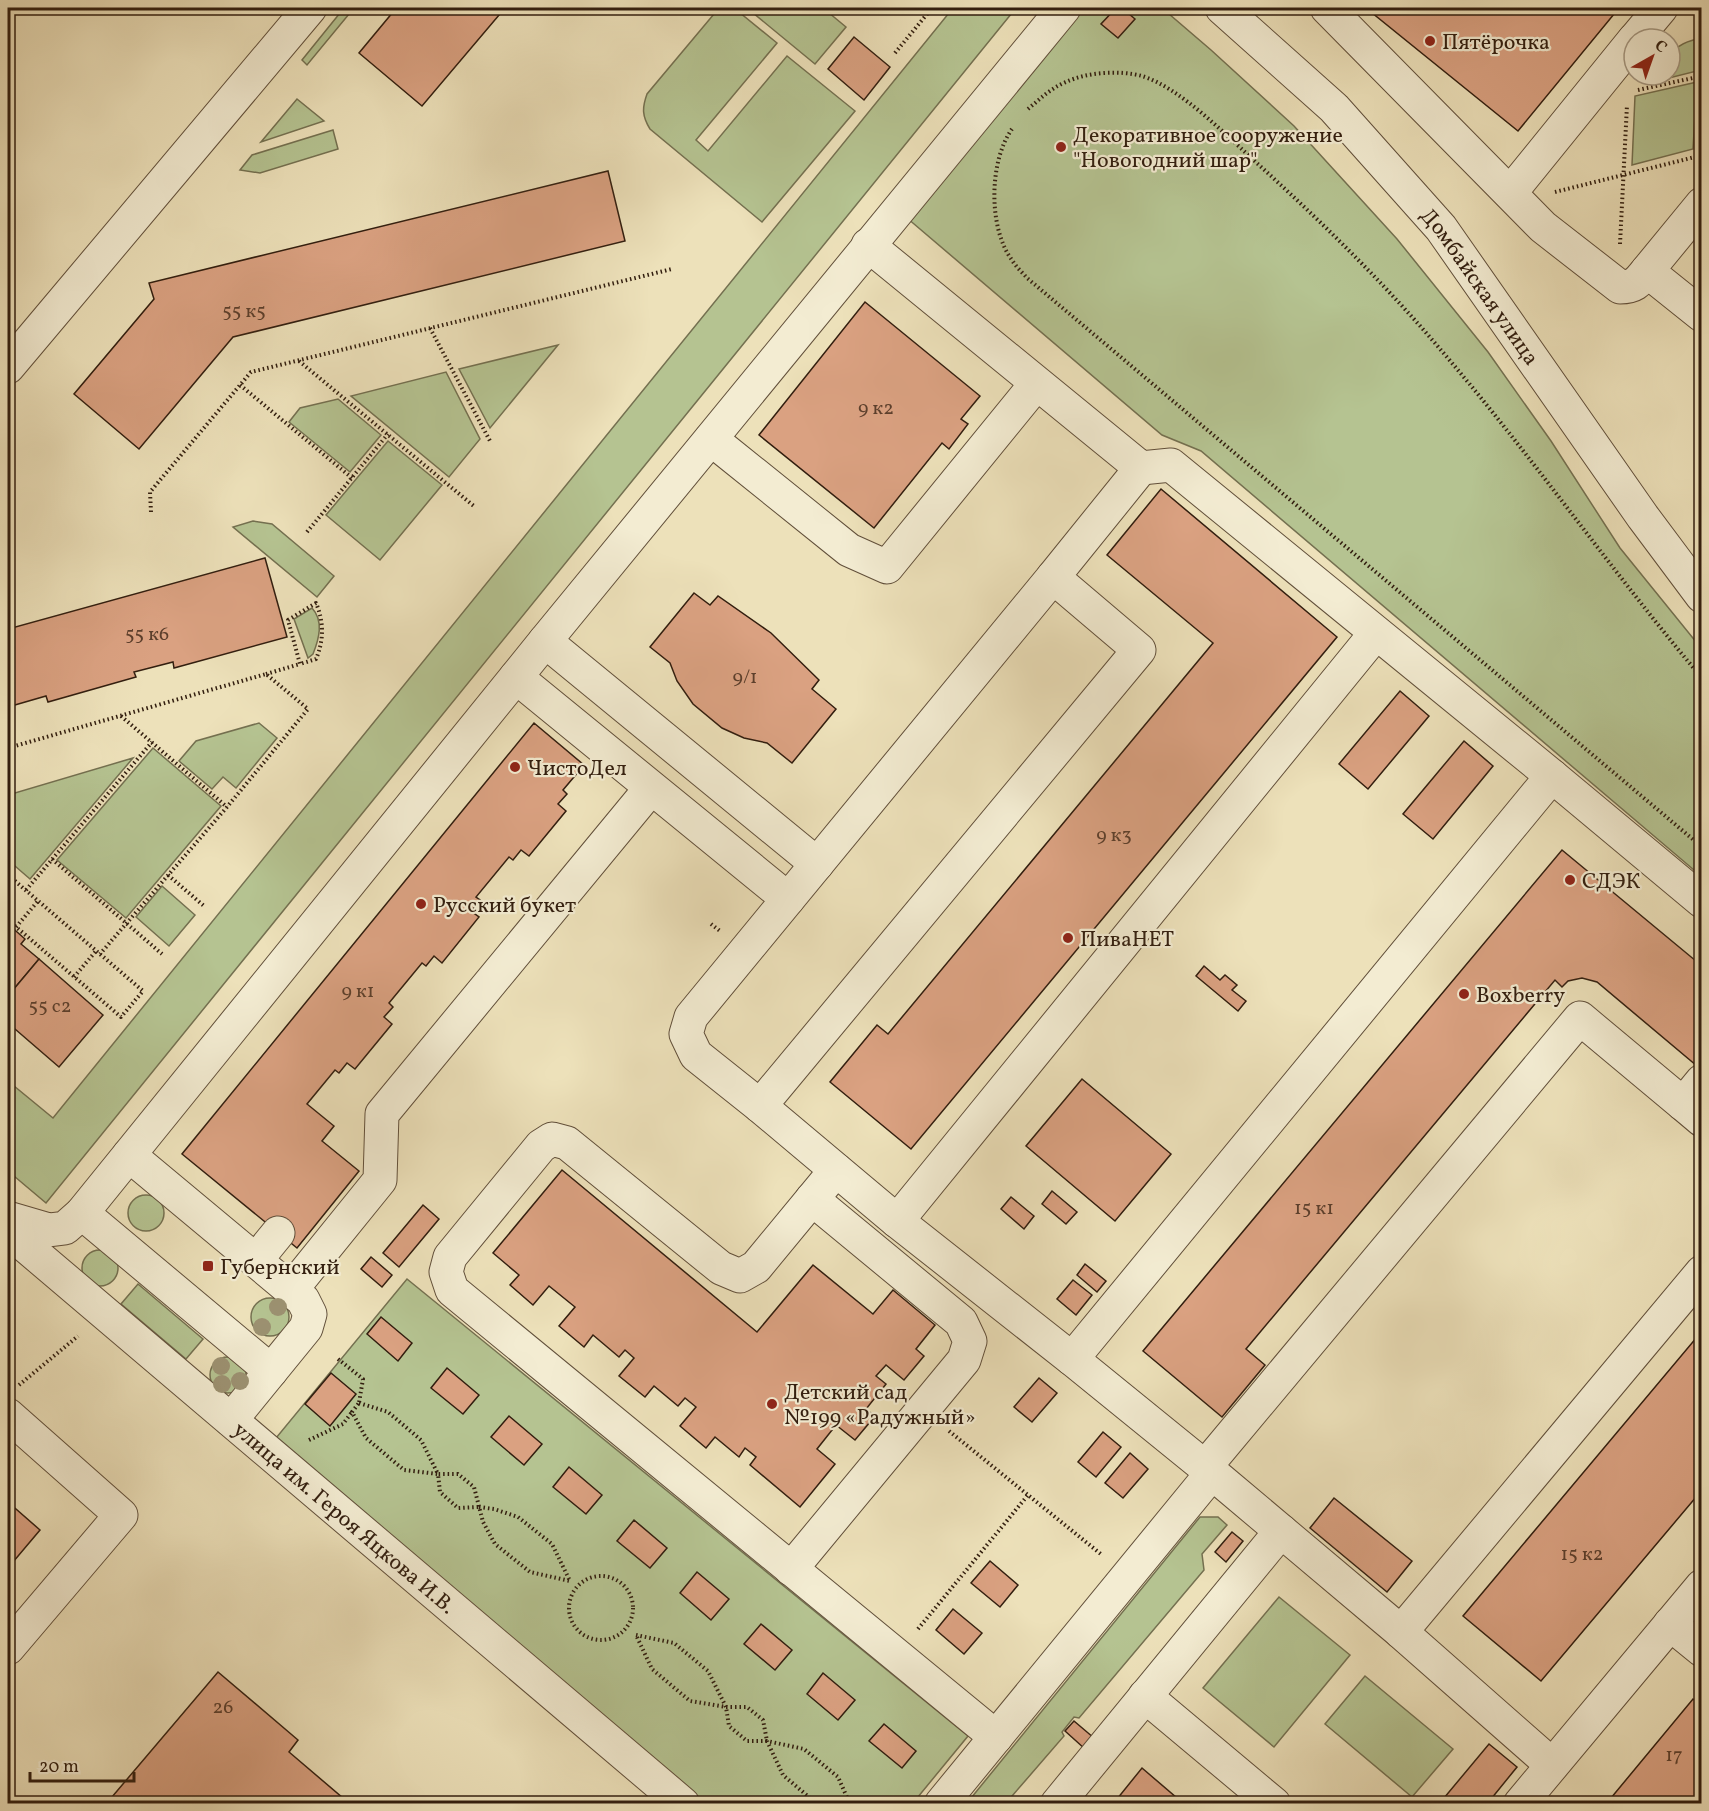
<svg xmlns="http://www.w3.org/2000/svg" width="1709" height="1811" font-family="Vollkorn,serif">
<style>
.green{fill:#b5c391;stroke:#747050;stroke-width:1.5}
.building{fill:#daa181;stroke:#321e0f;stroke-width:1.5}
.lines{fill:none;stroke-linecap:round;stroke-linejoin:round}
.minor-casing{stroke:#614f3a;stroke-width:35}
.path{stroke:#321e0f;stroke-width:4;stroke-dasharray:1.5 3;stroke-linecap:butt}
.minor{stroke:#f3ecd2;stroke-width:33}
.tree{fill:#9c9171}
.poi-dot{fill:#8f2418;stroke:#f3ecd2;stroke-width:2}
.labels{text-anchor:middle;stroke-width:4.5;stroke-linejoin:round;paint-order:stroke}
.number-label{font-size:20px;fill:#5c3f2c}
.poi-label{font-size:22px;fill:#321e0f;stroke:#f3ecd2;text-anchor:start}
.street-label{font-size:22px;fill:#321e0f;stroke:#f3ecd2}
</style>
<rect width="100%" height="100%" fill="#ede1ba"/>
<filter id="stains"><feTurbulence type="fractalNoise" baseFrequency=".00333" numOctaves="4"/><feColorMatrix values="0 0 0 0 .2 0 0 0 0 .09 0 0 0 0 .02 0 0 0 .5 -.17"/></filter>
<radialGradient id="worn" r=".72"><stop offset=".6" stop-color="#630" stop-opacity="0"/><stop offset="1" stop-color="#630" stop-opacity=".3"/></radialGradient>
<g class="green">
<polygon points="344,8 354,8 307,65 302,60"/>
<path d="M719 8H734L777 43 696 140 708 151 787 56 855 111 762 222 650 129C642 116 642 108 647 94Z"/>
<polygon points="747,8 823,8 846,27 815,64"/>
<polygon points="953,8 1016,8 46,1203 8,1171 8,1081 53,1118"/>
<polygon points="1078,8 1162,8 1211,50 1294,126 1397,239 1488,352 1551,441 1620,548 1701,648 1701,876 1201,451 1162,435 907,218"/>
<path d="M1698 39 1697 71 1669 78C1670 74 1669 64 1670 59 1674 46 1687 41 1698 39Z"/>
<polygon points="1697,82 1693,149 1632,165 1635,96"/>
<polygon points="297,99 324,121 261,142"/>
<polygon points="333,130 338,149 260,173 240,170 252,155"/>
<polygon points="558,345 490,428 459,369"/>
<polygon points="446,372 480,439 449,477 351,396"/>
<polygon points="338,399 381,435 350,472 289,422 300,408"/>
<polygon points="388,441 442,485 380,560 326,515"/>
<polygon points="253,521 272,524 334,576 317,597 233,527"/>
<path d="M312 608C324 621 319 639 313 654L308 658 294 619Z"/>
<polygon points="259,723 277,738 236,788 223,777 212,789 179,761 196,741"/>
<polygon points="153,748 221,806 126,918 57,860"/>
<polygon points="133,758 30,879 8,860 8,795"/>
<polygon points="162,886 195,915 169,946 136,917"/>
<circle cx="146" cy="1213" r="18"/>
<circle cx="100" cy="1268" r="18"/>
<polygon points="407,1279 968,1736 913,1803 700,1803 285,1453 276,1438"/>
<polygon points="138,1284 203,1339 186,1359 121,1304"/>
<circle cx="270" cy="1317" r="19"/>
<circle cx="228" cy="1375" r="18"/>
<polygon points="1200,1517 1218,1517 1227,1525 1202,1554 1204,1570 1079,1718 1074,1717 1062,1732 1064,1736 1006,1803 967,1803"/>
<polygon points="1279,1597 1350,1655 1274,1747 1203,1688"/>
<polygon points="1365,1676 1453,1749 1412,1797 1325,1724"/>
</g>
<g class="building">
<polygon points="388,8 505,8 422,106 359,53 393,12"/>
<polygon points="1116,8 1122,8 1135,19 1118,38 1101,24"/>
<polygon points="1366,8 1619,8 1518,131"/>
<polygon points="854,37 890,67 864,100 828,69"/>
<polygon points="608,171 625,241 233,337 139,449 74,394 154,299 149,283"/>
<polygon points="865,302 980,396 961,419 968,424 949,449 942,443 874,528 759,435"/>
<polygon points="1161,489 1337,637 911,1149 830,1082 877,1025 888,1034 1213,643 1107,555"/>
<polygon points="265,558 287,637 174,668 173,662 134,672 136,677 48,702 46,696 8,707 8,629"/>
<polygon points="694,593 710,605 718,596 771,633 819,680 812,689 836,709 792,763 767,743 744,738 722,728 693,704 677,681 670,663 650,647"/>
<polygon points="1400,691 1429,716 1368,789 1339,764"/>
<polygon points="534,723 584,765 563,790 567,794 558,804 566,811 529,856 521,850 513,860 509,857 476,897 480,900 471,911 479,917 442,963 434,956 426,966 422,963 389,1003 393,1007 384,1017 392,1024 355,1069 347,1063 339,1073 335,1070 307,1104 334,1126 322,1141 359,1171 297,1248 182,1154"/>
<polygon points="1464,741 1493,766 1433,839 1403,814"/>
<polygon points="1562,850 1702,966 1702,1060 1697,1066 1597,982 1582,978 1568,981 1562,987 1555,980 1246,1349 1265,1365 1222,1417 1143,1351"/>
<polygon points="8,924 25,939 21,944 39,959 8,996"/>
<polygon points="39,959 103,1015 59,1067 8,1023 8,996"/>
<polygon points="1204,966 1220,980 1225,975 1237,985 1232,990 1246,1001 1238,1011 1196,976"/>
<polygon points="1082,1079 1171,1154 1115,1221 1026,1146"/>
<polygon points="562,1170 757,1332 813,1265 873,1314 893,1290 935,1325 916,1349 924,1356 904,1380 886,1365 876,1376 886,1384 866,1409 875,1416 855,1440 836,1425 817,1449 835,1464 800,1507 750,1465 756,1457 745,1448 739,1457 715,1437 706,1448 680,1426 696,1407 685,1398 678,1406 654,1386 645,1397 619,1376 634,1358 625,1350 619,1357 593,1335 584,1347 559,1326 575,1307 549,1286 533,1305 510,1285 519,1275 493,1253"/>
<polygon points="1052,1191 1077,1212 1066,1224 1042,1204"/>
<polygon points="1011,1197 1034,1216 1024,1229 1001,1209"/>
<polygon points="423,1205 439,1219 399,1267 383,1253"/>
<polygon points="371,1257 392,1275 382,1287 361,1269"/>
<polygon points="1085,1264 1106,1281 1097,1292 1077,1275"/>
<polygon points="1073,1280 1092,1295 1076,1315 1057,1299"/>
<polygon points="381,1317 412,1343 398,1361 367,1334"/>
<polygon points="1702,1331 1702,1490 1541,1681 1463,1616"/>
<polygon points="447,1368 479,1395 463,1414 431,1388"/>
<polygon points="331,1373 356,1394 330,1426 305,1404"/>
<polygon points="1039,1378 1057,1393 1032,1422 1014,1407"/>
<polygon points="509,1416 542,1444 524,1465 491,1437"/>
<polygon points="1103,1432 1121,1447 1096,1477 1078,1462"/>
<polygon points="1130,1453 1148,1469 1123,1498 1105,1483"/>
<polygon points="569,1467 602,1495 586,1514 553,1487"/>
<polygon points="1334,1498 1412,1561 1387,1592 1310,1528"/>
<polygon points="8,1502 40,1530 8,1568"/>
<polygon points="634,1520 667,1548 650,1568 617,1541"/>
<polygon points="1232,1532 1243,1541 1226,1562 1215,1552"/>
<polygon points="990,1561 1018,1585 1000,1607 971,1583"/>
<polygon points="697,1572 729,1599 711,1620 680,1593"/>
<polygon points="953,1609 982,1633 964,1654 936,1630"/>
<polygon points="761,1624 792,1650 775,1670 744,1644"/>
<polygon points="218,1672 298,1740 289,1752 350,1804 106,1804"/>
<polygon points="823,1673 855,1700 838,1720 807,1694"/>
<polygon points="1693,1699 1702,1706 1702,1804 1606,1804"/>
<polygon points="1074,1721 1094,1738 1085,1749 1065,1731"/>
<polygon points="884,1724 916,1751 902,1768 869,1741"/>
<polygon points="1489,1744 1517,1767 1487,1804 1439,1804"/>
<polygon points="1142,1768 1184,1804 1113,1804"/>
</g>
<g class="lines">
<defs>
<g id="minor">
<path id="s1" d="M1222 8 1334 108 1441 228 1643 517 1702 596"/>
<path d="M1327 8 1543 227 1620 287C1635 287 1638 282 1647 271"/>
<polyline points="1635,39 1661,8"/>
<polyline points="1510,193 1634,40"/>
<polyline points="1702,204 1647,271 1702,315"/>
<polyline points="868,245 1141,468 1171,465 1552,776 1702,901"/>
<polyline points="8,367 310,8"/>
<polyline points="711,439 849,550 887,567 1036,384"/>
<polyline points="545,641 817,864"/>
<polyline points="516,677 788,899"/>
<polyline points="1702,1081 1683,1104 1702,1120"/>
<polyline points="760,1106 696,1055 686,1034 691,1017 1053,577"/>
<polyline points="129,1155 303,1300 310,1314 306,1328 231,1420"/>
<polyline points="836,1170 756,1267 740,1276 721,1268 567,1143 552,1139 541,1146 450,1257 446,1272 452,1290 996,1737"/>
<polyline points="82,1213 271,1371"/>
<polyline points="8,1218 49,1230 65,1228 82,1213 545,641 1064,8"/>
<polyline points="897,1221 760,1106 1139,650 1053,577 1141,468"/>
<path id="s2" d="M8 1231 683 1804"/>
<polyline points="256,1260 278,1233"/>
<polyline points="291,1290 380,1180 382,1114 651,788"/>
<polyline points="1072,1359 897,1221 1376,633"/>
<polyline points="8,1415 121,1515 8,1648"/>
<polyline points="1205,1467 1072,1359 1552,776"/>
<polyline points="791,1569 964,1360 970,1341 961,1322 812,1199"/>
<polyline points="1670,1624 1702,1650"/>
<polyline points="1401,1632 1205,1467 1580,1018 1683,1104"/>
<polyline points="1145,1696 1274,1804"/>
<polyline points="1552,1765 1401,1632 1702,1272"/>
<polyline points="941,1804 1212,1473"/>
<polyline points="1057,1804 1281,1531"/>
<polyline points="1520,1804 1702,1586"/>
</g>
</defs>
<use href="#minor" class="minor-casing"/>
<g class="path">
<polyline points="895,53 932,8"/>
<polyline points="1638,90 1702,76"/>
<path d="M1028 109C1040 99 1051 88 1066 82 1087 72 1120 70 1142 76 1181 88 1228 137 1259 165 1325 225 1388 287 1446 356 1535 460 1613 573 1702 678"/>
<path d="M1012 129C989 161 988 228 1012 260 1016 267 1022 272 1027 278L1702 847"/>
<polyline points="1555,192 1699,156 1702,104"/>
<polyline points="1620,244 1627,105"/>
<polyline points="430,328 490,441"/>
<polyline points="299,361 475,507"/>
<polyline points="240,385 352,478"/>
<polyline points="151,512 150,492 251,372 672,269"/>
<polyline points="307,532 388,434"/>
<path d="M266 674 300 664 288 620 316 603C324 622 324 640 316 659L300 664"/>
<polyline points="121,716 227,807"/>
<polyline points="8,748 266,674 308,709 227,807 100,954"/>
<polyline points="52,859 162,954"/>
<polyline points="8,875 143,991 121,1017 8,920"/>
<polyline points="168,875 204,906"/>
<polyline points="26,890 152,742"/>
<polyline points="711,924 720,931"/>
<polyline points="16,927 38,901"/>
<polyline points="74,977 96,951"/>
<polyline points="338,1359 363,1379 359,1403"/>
<polyline points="19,1385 78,1336"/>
<polygon points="359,1403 388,1412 421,1440 438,1474 404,1470 366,1438 352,1412"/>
<polyline points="949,1431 1102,1555"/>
<polyline points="309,1440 343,1424 352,1412"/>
<polyline points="479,1507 494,1509 518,1517 552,1544 570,1581 530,1572 495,1544 483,1522 474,1487 458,1474 438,1474 440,1492 458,1508 479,1507"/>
<circle cx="601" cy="1608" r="32"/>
<polyline points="918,1629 1028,1495"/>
<polygon points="636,1635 674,1643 708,1671 726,1707 690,1701 652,1669"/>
<polygon points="726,1707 747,1707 763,1720 767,1741 747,1741 729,1726"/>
<polyline points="817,1804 783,1775 767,1741 804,1749 838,1777 850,1804"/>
</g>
<use href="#minor" class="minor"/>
</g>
<g class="tree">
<circle cx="278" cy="1307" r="9"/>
<circle cx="262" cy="1327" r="9"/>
<circle cx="221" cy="1366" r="9"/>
<circle cx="240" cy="1381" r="9"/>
<circle cx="222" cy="1384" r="9"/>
</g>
<g class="poi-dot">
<circle cx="1430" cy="41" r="6"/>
<circle cx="1061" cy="147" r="6"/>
<circle cx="515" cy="767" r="6"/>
<circle cx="1570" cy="880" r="6"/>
<circle cx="421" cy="904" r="6"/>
<circle cx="1068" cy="938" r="6"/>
<circle cx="1464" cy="994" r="6"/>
<rect x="202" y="1260" width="12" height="12" rx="3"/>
<circle cx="772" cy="1404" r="6"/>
</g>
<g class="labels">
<g class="number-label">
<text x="244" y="317">55 к5</text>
<text x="876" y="414">9 к2</text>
<text x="147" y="640">55 к6</text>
<text x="745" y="683">9/1</text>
<text x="1114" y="841">9 к3</text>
<text x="358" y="997">9 к1</text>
<text x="50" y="1012">55 с2</text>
<text x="1314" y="1214">15 к1</text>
<text x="1582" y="1560">15 к2</text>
<text x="223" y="1713">26</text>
<text x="1674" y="1761">17</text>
</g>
<g class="poi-label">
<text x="1442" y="49">Пятёрочка</text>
<text x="1073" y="142">Декоративное сооружение<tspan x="1073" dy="25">"Новогодний шар"</tspan></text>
<text x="527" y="775">ЧистоДел</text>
<text x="1582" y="888">СДЭК</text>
<text x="433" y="912">Русский букет</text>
<text x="1080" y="946">ПиваНЕТ</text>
<text x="1476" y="1002">Boxberry</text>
<text x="220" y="1274">Губернский</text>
<text x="784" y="1399">Детский сад<tspan x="784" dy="25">№199 «Радужный»</tspan></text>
</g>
<g class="street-label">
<text dy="8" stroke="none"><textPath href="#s1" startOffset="381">Домбайская улица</textPath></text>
<text dy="8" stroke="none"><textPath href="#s2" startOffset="442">улица им. Героя Яцкова И.В.</textPath></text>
</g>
</g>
<rect width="1709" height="1811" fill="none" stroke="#ede1ba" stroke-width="30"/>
<rect x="9" y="9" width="1691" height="1793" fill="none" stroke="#321e0f" stroke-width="3"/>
<rect x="15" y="15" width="1679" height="1781" fill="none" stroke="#321e0f" stroke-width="1.5"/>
<g transform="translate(1652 57) rotate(40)"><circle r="28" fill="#f3ecd2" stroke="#a69a84" stroke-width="1.5"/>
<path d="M0-4.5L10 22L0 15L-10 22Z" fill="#8f2418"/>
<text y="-9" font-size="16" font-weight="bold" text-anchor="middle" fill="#321e0f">С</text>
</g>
<path d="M30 1772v9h104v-9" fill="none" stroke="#321e0f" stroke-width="3"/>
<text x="39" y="1772" font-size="18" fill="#321e0f" stroke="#f3ecd2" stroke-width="4.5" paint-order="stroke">20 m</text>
<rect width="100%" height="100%" filter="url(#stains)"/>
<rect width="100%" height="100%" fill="url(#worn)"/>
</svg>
